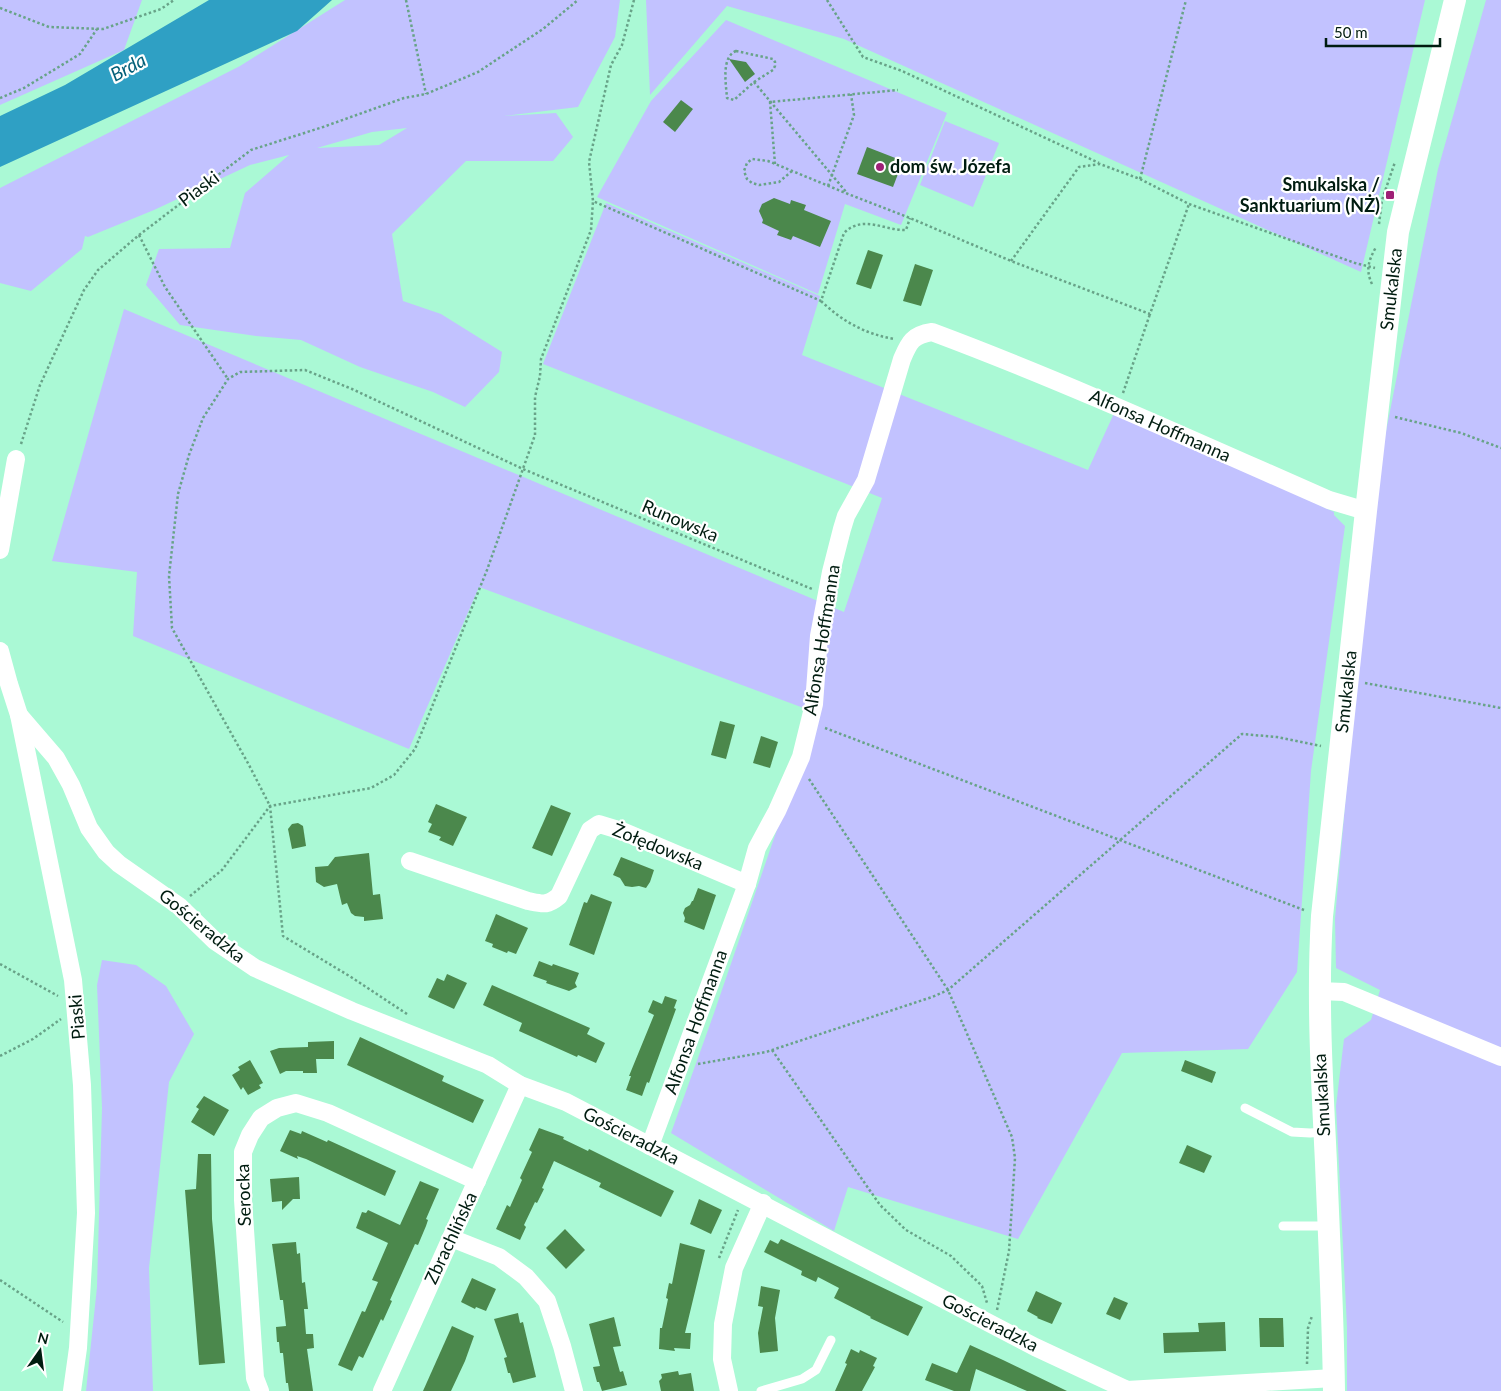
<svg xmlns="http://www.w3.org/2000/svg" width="1501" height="1391" font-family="Lato,sans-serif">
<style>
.green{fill:#c2c2ff;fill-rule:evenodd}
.water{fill:#2fa0c4}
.building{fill:#4b884c}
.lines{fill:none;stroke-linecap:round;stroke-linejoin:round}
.path{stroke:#68a388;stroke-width:2.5;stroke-dasharray:2.5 2.5;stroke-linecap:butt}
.service{stroke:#fff;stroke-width:9}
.minor{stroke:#fff;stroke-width:18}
.tertiary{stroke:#fff;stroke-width:22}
.poi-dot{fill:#9e2176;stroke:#fff;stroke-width:2}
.labels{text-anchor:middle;stroke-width:4.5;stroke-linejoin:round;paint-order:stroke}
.poi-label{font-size:18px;font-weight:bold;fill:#001c10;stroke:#fff;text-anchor:start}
.street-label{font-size:18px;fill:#001c10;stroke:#fff}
.water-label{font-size:19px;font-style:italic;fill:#046079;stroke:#fff}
</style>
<rect width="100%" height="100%" fill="#aaf9d5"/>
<g class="green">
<polygon points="0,0 142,0 124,50 0,105"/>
<path d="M345 0H620L615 37 578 107 504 116 556 113 573 137 553 161H466L392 234 403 301 441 314 502 352 499 372 465 407 433 392 360 367 301 340 256 336 180 325 146 285 159 249 230 248 245 193 289 155 250 165 154 210 88 237 85 236 82 249 31 291 0 283V188L240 66ZM407 128 379 145 317 148 372 132Z"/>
<polygon points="646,0 1425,0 1361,272 844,39 727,6 650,95"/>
<polygon points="1486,0 1501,0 1501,1391 1347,1391 1347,1327 1336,1106 1344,1039 1371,1020 1380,990 1336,968 1335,919 1371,507 1438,169"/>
<polygon points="726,20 947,113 901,225 845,204 818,294 597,197 651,101"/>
<polygon points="945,121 999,143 973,207 920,185"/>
<polygon points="606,203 820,296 802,355 1088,470 1116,409 1334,512 1334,515 1345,526 1311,771 1297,972 1248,1049 1122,1053 1018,1239 848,1187 834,1231 671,1133 713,1016 817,713 479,587 409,749 133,636 137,572 52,561 124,309 844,612 882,498 543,364"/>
<polygon points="102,960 136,965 166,986 194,1034 169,1082 149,1268 153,1391 86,1391 97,1287 102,1108 97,985"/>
</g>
<polygon class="water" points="209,0 332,0 297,31 0,167 0,116 65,85"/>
<g class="building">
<polygon points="729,59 746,62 755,74 745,82"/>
<polygon points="681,100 693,109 675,132 663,122"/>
<polygon points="867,147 903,161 893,187 857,174"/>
<polygon points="774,198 790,204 791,200 806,205 804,210 831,221 820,247 793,236 791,240 777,235 779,231 762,223 763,220 759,211 762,204"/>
<polygon points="868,250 883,255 871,289 856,284"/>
<polygon points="915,264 933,270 921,306 903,301"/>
<polygon points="720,721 735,725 726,759 711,755"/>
<polygon points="761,736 778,742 770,768 753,763"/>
<polygon points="436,804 467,817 453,846 439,840 441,837 428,832 432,824 428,822"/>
<polygon points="551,805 571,813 552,856 532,848"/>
<polygon points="298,823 303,826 306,846 292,849 288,829 292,824"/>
<polygon points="369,853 373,895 380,894 383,919 364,921 364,917 355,916 351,913 347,903 342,905 337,884 324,887 316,882 315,867 328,866 335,857"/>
<polygon points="621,857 654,870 650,882 646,888 639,886 632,887 625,886 620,878 613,875"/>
<polygon points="698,888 716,895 704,930 684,922 685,918 683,913 685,908 690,905 692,901 693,901"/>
<polygon points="591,894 612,902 594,955 569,945 584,902 587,903"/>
<polygon points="496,914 528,928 516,954 508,951 507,953 492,947 493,944 485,941"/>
<polygon points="539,961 552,966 553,964 579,973 575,983 577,987 569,991 546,983 547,981 533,976"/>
<polygon points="447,974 467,983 454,1009 428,997 437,978 444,981"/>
<polygon points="492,985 590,1028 587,1034 605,1043 596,1063 578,1055 577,1057 519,1031 522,1023 483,1005"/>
<polygon points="665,996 677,1000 674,1008 676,1009 649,1083 647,1082 642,1096 626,1090 631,1076 629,1076 654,1015 648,1012 653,1000 662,1004"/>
<polygon points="360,1037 444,1076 442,1081 484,1100 473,1123 347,1065"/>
<polygon points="334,1041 334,1059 316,1059 317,1073 303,1073 303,1071 286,1071 280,1074 270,1051 279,1048 308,1047 308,1042"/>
<polygon points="250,1060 263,1083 259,1085 261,1088 248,1095 243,1087 241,1090 232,1075 240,1070 238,1067"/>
<polygon points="1185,1060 1216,1072 1212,1083 1181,1071"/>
<polygon points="204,1096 229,1110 214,1136 191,1122 199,1109 196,1107"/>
<polygon points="539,1128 564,1137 563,1139 588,1151 589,1149 674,1191 661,1217 599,1187 601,1183 554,1161 542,1188 544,1189 537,1203 535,1202 524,1225 526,1227 520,1240 496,1229 507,1205 510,1207 522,1180 520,1178 532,1152 529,1150"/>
<polygon points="290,1130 301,1134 302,1131 327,1142 328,1140 396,1171 385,1196 306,1159 297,1156 298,1159 280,1151"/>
<polygon points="1187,1145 1212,1156 1204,1173 1179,1163"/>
<polygon points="198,1154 211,1154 212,1219 225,1363 199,1365 185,1190 196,1189"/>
<polygon points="299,1177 300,1199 293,1199 282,1210 282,1201 272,1202 270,1179"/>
<polygon points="420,1181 439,1189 426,1219 428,1220 426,1226 418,1245 415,1244 390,1300 392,1301 383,1321 381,1319 363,1358 359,1356 352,1371 338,1365 362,1311 365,1312 378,1282 372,1280 388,1243 356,1228 362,1212 366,1213 368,1210 400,1225"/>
<polygon points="699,1199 722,1210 711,1234 690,1224"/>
<polygon points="565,1229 585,1250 566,1269 546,1248"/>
<polygon points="781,1239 923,1307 908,1336 870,1318 871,1317 834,1298 839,1288 818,1277 816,1282 801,1275 802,1271 764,1252 770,1240 778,1244"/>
<polygon points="296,1242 297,1254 300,1253 302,1283 305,1282 308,1309 304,1309 306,1334 313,1334 314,1348 307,1349 313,1391 289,1391 288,1383 286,1383 283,1353 280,1353 279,1342 277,1342 276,1327 286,1326 283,1300 280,1300 272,1244"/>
<polygon points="680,1243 705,1250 685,1333 691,1333 690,1349 674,1348 675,1351 659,1349 660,1328 662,1328 668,1299 666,1298 669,1283 672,1284"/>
<polygon points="472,1278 496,1289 486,1311 476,1307 475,1309 461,1302"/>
<polygon points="761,1286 780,1290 775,1318 778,1351 760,1353 758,1333 763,1307 758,1306"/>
<polygon points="1036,1291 1062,1303 1052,1324 1037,1318 1038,1317 1027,1311"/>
<polygon points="1114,1297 1128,1303 1120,1320 1106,1314"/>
<polygon points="518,1313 520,1323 523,1322 536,1377 513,1383 510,1373 508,1373 504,1358 507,1357 494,1319"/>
<polygon points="614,1317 621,1346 613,1347 620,1372 623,1371 627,1385 602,1391 599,1382 597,1382 593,1367 600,1366 589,1324"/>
<polygon points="1259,1318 1283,1318 1284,1347 1260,1347"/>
<polygon points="1225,1322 1226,1351 1164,1353 1163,1333 1199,1332 1198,1323"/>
<polygon points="452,1326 474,1336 465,1361 451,1391 423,1391"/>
<polygon points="970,1345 1003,1360 1067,1391 1027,1391 976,1369 970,1391 954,1391 925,1380 932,1363 957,1373"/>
<polygon points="851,1349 859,1353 860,1350 877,1358 873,1366 875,1367 862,1391 835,1391 847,1364 845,1363"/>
<polygon points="678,1371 679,1375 691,1373 694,1391 661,1391 659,1381 662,1378 661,1374"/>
</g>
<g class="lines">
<g class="path">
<polyline points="406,0 426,94"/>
<path d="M634 0 622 45 611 65 589 162 593 201 821 301 844 233C863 214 885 231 906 230L910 218"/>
<polyline points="827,0 863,57 902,71 1099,163"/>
<polyline points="0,8 49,27 103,29 161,9 174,0"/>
<path d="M736 51 773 59 775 62V66L773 70 754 82 734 100 727 98C726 84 721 57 736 51Z"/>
<polyline points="754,82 847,193"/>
<polyline points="0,98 24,88 80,54 97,29"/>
<polyline points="775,164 770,102 898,90"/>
<polyline points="792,171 779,182 759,185 752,183 747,179 744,171 747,163 752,159 768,161 848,194 910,218 1011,261 1150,314 1189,204"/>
<polyline points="1140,179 1186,0"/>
<polyline points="828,186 854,115 851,94"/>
<polyline points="1379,224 1382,200 1395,162"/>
<polyline points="139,235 165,287 228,379"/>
<polyline points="1011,261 1079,167 1100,164 1140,179 1189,204 1355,263 1375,268"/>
<path d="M1372 284C1365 269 1369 260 1376 247"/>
<path d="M821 301C842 321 865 334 894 339"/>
<polyline points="1123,393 1150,314"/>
<polyline points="1395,417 1461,433 1501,448"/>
<polyline points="21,444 40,385 84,290 98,270 139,235 251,150 323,127 404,98 426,94 478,72 543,29 578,0"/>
<polyline points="1365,683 1501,708"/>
<polyline points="825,728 1304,910"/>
<polyline points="809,779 948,990 1012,1137 1015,1158 1009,1251 997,1310"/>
<polyline points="190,896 222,870 270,806 371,788 394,775 415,749 487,570 535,435 535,397 540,376 541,359 591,230 593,201"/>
<polyline points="0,964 58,996"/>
<polyline points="407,1014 351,977 283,936 270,806 249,765 172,628 169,576 178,494 189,455 203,418 228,379 240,372 305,370 352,389 523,469 812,589"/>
<polyline points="772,1050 880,1205 906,1230 951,1256 982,1286 987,1303"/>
<polyline points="0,1056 33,1039 61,1019"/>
<polyline points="698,1064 766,1052 932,997 948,990 1242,734 1277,737 1321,746"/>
<polyline points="719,1258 738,1210"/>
<polyline points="0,1280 63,1322"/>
<polyline points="1307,1364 1308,1328 1312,1316"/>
</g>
<g class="service">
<polyline points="1245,1108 1292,1132 1310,1133 1324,1132"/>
<polyline points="1283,1226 1327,1226"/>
<polyline points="761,1391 802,1379 816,1370 831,1340"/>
</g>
<g class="minor">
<polyline points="0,550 16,459"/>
<polyline points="0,651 9,684 19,715 73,980 82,1085 86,1213 78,1348 72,1391"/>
<polyline points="19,715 56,758 71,785 89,828 106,852 119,864 179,906 215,941 255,968 352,1011 488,1065 520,1085 566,1102 1035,1347 1127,1390 1334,1378"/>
<path d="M410 861 528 901C543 904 547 906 559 896L590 830 599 824 622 831 747 884"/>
<polyline points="1319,991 1344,992 1501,1057"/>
<path d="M650 1146 747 884 757 848 777 811 801 757 814 704 819 636 831 572 842 529 846 516 866 480 902 359C909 343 912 335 932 332 1066 382 1197 442 1329 500L1366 511"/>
<polyline points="451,1238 499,1257 526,1277 547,1301 562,1346 574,1391"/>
<polyline points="260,1391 255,1378 243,1200 243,1152 250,1135 261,1118 277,1108 296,1103 328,1113 477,1181"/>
<polyline points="382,1391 520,1085"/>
<polyline points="729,1391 722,1359 723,1324 734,1268 763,1203"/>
</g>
<path class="tertiary" id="s1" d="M1334 1391C1333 1315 1329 1239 1326 1163 1322 1080 1317 999 1322 916L1366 511 1398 232 1455 0"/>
</g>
<g class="poi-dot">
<circle cx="880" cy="167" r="5"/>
<rect x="1385" y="190" width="10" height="10" rx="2.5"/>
</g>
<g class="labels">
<g class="poi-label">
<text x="890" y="173">dom św. Józefa</text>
<text x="1380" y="191" text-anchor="end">Smukalska /<tspan x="1380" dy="21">Sanktuarium (NŻ)</tspan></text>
</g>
<g class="street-label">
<text transform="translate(199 189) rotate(-37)" y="6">Piaski</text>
<text dy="6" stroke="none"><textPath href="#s1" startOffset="1106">Smukalska</textPath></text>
<text transform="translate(1160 426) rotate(24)" y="6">Alfonsa Hoffmanna</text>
<text transform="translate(680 521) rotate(23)" y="6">Runowska</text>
<text transform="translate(822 640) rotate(-81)" y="6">Alfonsa Hoffmanna</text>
<text dy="6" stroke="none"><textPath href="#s1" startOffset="701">Smukalska</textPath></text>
<text transform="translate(658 847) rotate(22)" y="6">Żołędowska</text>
<text transform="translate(202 926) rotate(39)" y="6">Gościeradzka</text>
<text transform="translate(77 1017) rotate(-95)" y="6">Piaski</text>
<text transform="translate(696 1022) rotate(-70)" y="6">Alfonsa Hoffmanna</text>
<text transform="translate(1322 1095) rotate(-93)" y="6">Smukalska</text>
<text transform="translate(631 1136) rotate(27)" y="6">Gościeradzka</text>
<text transform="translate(244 1195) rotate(-92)" y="6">Serocka</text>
<text transform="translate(451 1238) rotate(-65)" y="6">Zbrachlińska</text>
<text transform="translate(990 1323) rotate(27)" y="6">Gościeradzka</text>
</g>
<g class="water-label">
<text transform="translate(128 67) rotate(-28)" y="7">Brda</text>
</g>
</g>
<g transform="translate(40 1351) rotate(14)" stroke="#ffffff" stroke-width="4" paint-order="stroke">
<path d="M0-4L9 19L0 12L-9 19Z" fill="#001c10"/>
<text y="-8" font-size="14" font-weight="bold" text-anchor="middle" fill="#001c10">N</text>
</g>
<path d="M1326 38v8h114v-8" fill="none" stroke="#001c10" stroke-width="2.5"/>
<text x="1334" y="38" font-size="15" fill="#001c10" stroke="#ffffff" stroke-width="4" paint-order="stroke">50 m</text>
</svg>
